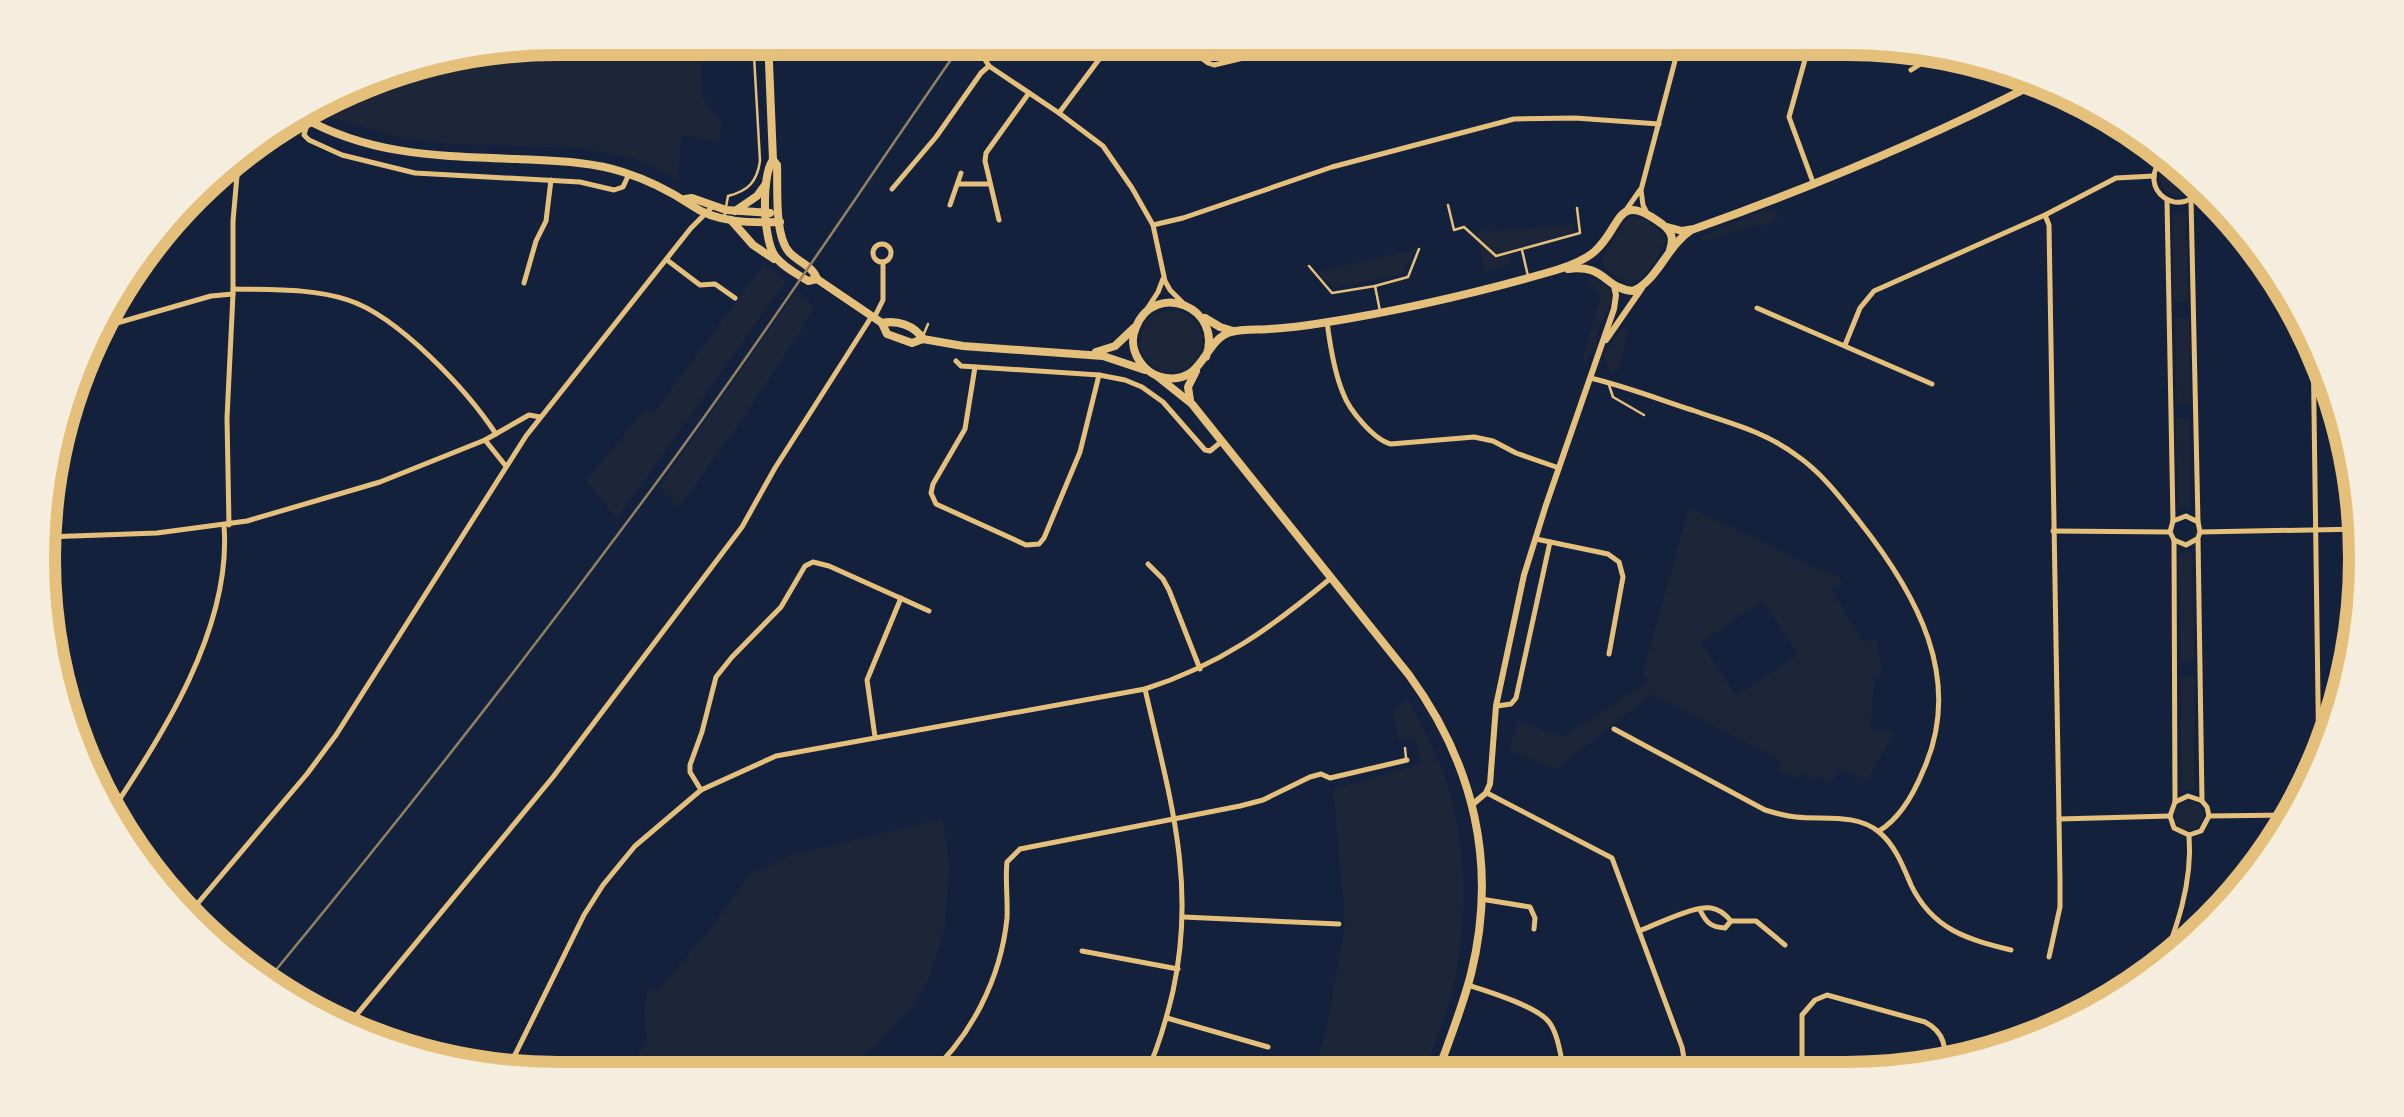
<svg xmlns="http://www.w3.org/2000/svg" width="2404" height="1117" font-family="Spectral,serif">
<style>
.green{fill:#1d2539;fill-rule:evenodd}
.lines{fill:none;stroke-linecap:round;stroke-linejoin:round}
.service{stroke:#e5c07b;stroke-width:2.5}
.minor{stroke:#e5c07b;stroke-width:5}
.tertiary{stroke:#e5c07b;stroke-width:6}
.primary{stroke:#e5c07b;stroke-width:8}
.rail{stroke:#918062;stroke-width:2.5}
.rim{fill:none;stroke:#e5c07b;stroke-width:12}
</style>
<rect width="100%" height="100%" fill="#14213d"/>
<g class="green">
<polygon points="559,38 700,38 703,100 721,120 719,142 681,135 678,180 636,159 579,148 449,144 396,137 333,118 317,108 390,65"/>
<path d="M2170 161 2198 180C2194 191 2188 197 2175 196 2158 189 2155 172 2170 161Z"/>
<polygon points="1767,209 1775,209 1778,217 1768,224 1747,227 1702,242 1701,237"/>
<polygon points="2186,213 2188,302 2174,302 2173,214"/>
<path d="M1632 216C1645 217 1661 229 1665 241 1660 256 1645 279 1629 284L1606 269 1601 259 1625 222Z"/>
<polygon points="1574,225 1574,232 1509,251 1511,263 1485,271 1477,232"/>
<polygon points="1416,249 1401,275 1337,287 1329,285 1318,272"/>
<polygon points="764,264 786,281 617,519 586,481 645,409 653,414"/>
<path d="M1589 278C1636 291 1593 318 1597 344L1585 362H1581L1601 296 1588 282Z"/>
<polygon points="798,289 815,308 741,421 679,507 659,487"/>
<circle cx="1171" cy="341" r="31"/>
<polygon points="2175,318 2189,318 2191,405 2177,405"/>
<path d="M1623 327 1629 328C1622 343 1626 369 1611 374L1604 355Z"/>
<polygon points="2176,418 2190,418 2191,508 2178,508"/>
<path d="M1689 507 1820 570 1832 573 1843 582 1831 589 1863 642 1877 639 1882 678H1875L1870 729 1895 732 1867 780 1840 769 1832 783 1819 776 1815 780 1802 772 1797 779 1777 770 1781 761 1652 694 1555 770 1509 750 1518 721 1563 737 1650 681 1642 676ZM1763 601 1798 655 1736 696 1701 642Z"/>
<polygon points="2192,552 2194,661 2181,661 2179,553"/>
<polygon points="2194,675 2194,790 2181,790 2181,676"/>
<path d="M1408 698C1424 730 1442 762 1451 797 1468 858 1467 927 1453 989 1446 1018 1432 1048 1422 1077H1312L1326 1032 1345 924 1333 789 1421 764 1415 738 1399 740 1393 714Z"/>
<circle cx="2189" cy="816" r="14"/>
<polygon points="942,819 950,866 944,930 930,975 912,1008 870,1051 833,1079 620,1079 647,1043 644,1013 648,987 658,990 707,933 750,874 792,855"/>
</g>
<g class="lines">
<g class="service">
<polyline points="1448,205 1454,230 1464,227 1496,256 1580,233 1577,208"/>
<path d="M724 218 728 196C748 191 757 182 760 161L753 38"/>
<polyline points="1522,250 1528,276"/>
<polyline points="1309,266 1332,293 1375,286 1408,277 1419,249"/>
<polyline points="1375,286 1380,311"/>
<polyline points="923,336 928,324"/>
<polyline points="1609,385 1613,397 1644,415"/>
<polyline points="1405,748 1406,758"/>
</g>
<g class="minor">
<path d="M984 38C979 48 983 57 989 66L1059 113 1103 146 1132 188 1153 225 1165 281 1170 290 1184 304"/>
<polyline points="1175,38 1208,63 1214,65 1327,38"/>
<polyline points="1811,38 1789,117 1814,185"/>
<polyline points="1911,70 1935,55"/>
<polyline points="1059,113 1115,38"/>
<polyline points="308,121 304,135 309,140 342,155 415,173 580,182 614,190 623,187 629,174"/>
<path d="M2164 157C2132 188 2184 226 2204 183"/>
<polyline points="958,184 990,184"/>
<polyline points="892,189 936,137 981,73 989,66"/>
<polyline points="2167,200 2173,521 2170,532 2174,540 2175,802 2170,816"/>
<polyline points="2191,200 2198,522 2200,532 2198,538 2202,801 2207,807 2209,816"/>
<polyline points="950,205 961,173"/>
<polyline points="1626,210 1640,190"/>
<polyline points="1647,213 1643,205 1641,190 1681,38"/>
<polyline points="2045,215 2049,225 2060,879 2060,907 2049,957"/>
<polyline points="999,220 985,161 986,153 1029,93"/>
<polyline points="1153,225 1183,218 1332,167 1514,119 1575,118 1659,124"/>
<circle cx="882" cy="253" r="9"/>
<polyline points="667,260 700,285 715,284 735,298"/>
<polyline points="524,283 536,241 546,221 551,180"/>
<path d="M233 289C271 290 312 288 348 300 398 316 467 390 496 434"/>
<polyline points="1757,308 1932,384"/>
<polyline points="1147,309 1158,292 1163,279"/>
<polyline points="874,318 883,300 883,262"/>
<path d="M1327 322C1330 345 1334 372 1343 393 1349 410 1374 440 1391 444L1474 437 1493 441 1516 453 1559 468"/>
<polyline points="96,329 211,296 233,294"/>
<polyline points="2313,339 2319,771"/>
<polyline points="1845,345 1860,308 1874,291 2045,215 2116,178 2154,176"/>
<polyline points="956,361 961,366 1099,375 1125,380 1142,387 1163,402 1205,450 1210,451 1221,442"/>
<polyline points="975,367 965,429 933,484 931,493 936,504 1026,545 1039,544 1044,538 1080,452 1099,375"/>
<path d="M1590 378C1625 386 1658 399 1692 410 1728 423 1764 431 1796 455 1821 472 1840 497 1859 521 1916 593 1965 679 1923 771 1914 793 1899 819 1879 831"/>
<polyline points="485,440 505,465"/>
<polyline points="2173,521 2186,516 2198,522"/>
<polyline points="229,525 227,418 233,294 233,221 239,153"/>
<polyline points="2053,531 2170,532"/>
<polyline points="2200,532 2361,529"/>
<polyline points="45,537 157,533 247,521 380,482 485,440 529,415 540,417"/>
<polyline points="1536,539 1608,554 1619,562 1623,577 1609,654"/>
<polyline points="2174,540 2186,545 2197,539"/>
<polyline points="1148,564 1163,579 1169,590 1200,669"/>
<polyline points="1497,706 1511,704 1516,698 1550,542"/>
<path d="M1614 729 1765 810C1775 813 1785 816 1796 817 1823 820 1856 813 1879 832 1895 845 1903 866 1911 885 1933 930 1967 939 2011 950"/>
<polyline points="875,737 867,680 901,598"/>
<polyline points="701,790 690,772 690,765 702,732 716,677 732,657 781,607 805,566 813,562 829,566 929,611"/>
<polyline points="1487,793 1612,858 1682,1047 1687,1076"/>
<polyline points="2175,802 2188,796 2200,800"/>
<polyline points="2170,816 2174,828 2189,835 2201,831 2209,816"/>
<polyline points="2209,816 2294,815"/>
<path d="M107 818C162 737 232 627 224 526"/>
<polyline points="2059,819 2170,816"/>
<polyline points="1481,899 1530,907 1535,918 1534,929"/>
<polyline points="187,916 307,774 336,735 526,436 691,228 713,206"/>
<polyline points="1183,917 1339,924"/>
<polyline points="1731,921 1756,921 1785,945"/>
<path d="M1639 931C1657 924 1693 906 1711 908 1719 909 1726 915 1731 921L1725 928C1710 927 1706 922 1700 910"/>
<polyline points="1082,951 1178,969"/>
<path d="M2159 974C2176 929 2193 884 2189 835"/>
<path d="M1468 985C1487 991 1537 1006 1549 1022 1559 1035 1561 1060 1565 1076"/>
<polyline points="1167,1018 1268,1047"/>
<polyline points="344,1030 553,777 742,527 775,468 872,316"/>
<polyline points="1046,1060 1076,1078"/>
<path d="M508 1069 584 915 603 885 635 846 701 790 776 756 1145 689C1220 665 1271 628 1331 578"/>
<path d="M1802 1075V1015L1815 1000 1827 995 1925 1022C1944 1032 1949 1049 1940 1068"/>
<path d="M925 1078C971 1038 1001 978 1007 918 1008 899 1005 880 1007 862L1020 849 1240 806 1263 800 1310 777 1321 774 1330 778 1407 760"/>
<path d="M1144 1078C1158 1050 1166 1021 1173 991 1197 881 1169 795 1145 689"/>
</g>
<g class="tertiary">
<polyline points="1606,340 1642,288"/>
<polyline points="1473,804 1486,793 1490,784 1496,706 1524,575 1546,505 1614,309 1616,295 1614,286"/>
</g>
<g class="primary">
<path d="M768 38 773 160 777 165C778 188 774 235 789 252 798 262 813 266 817 279L882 323 887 334 912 343 923 339 963 346 1103 356 1145 370"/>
<path d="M302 117C371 156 440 156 517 159 552 161 589 161 623 172 648 180 670 191 691 205 716 223 751 223 780 222"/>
<path d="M773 160C761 175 763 240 775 256 783 267 797 274 808 281L817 279"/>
<polyline points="685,199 692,198 726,210 770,213"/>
<polyline points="735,211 757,196 765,185"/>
<polyline points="731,220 753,245 774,259"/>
<path d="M1667 227 1682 231 1694 229C1815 186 1932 137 2046 78"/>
<path d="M1568 269C1606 264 1603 288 1633 291 1658 280 1667 246 1690 231"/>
<polyline points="1205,318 1220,327 1233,331"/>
<path d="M882 323C897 320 914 325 923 339"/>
<polyline points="1096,352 1115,346 1134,328"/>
<path d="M1206 357C1224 307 1155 280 1136 327 1126 349 1143 375 1166 378 1205 383 1203 340 1231 332 1243 329 1257 330 1269 329 1287 328 1304 326 1322 323 1398 311 1472 294 1546 273 1561 269 1582 262 1594 252 1623 227 1615 189 1662 224 1672 232 1674 238 1670 250"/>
<path d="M1157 376 1192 404 1409 675C1474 764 1498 865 1471 974 1462 1009 1448 1043 1436 1077"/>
<polyline points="1190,400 1188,387 1196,371"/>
</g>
<path class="rail" d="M266 982C400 820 529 655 654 486 762 340 862 187 966 38"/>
</g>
<path d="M0 0H2404V1117H0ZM558 55H1846A503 503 0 0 1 2349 558V559A503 503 0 0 1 1846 1062H558A503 503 0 0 1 55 559V558A503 503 0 0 1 558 55Z" fill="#f5edde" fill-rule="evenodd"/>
<path class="rim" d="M558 55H1846A503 503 0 0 1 2349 558V559A503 503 0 0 1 1846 1062H558A503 503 0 0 1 55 559V558A503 503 0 0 1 558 55Z"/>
</svg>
